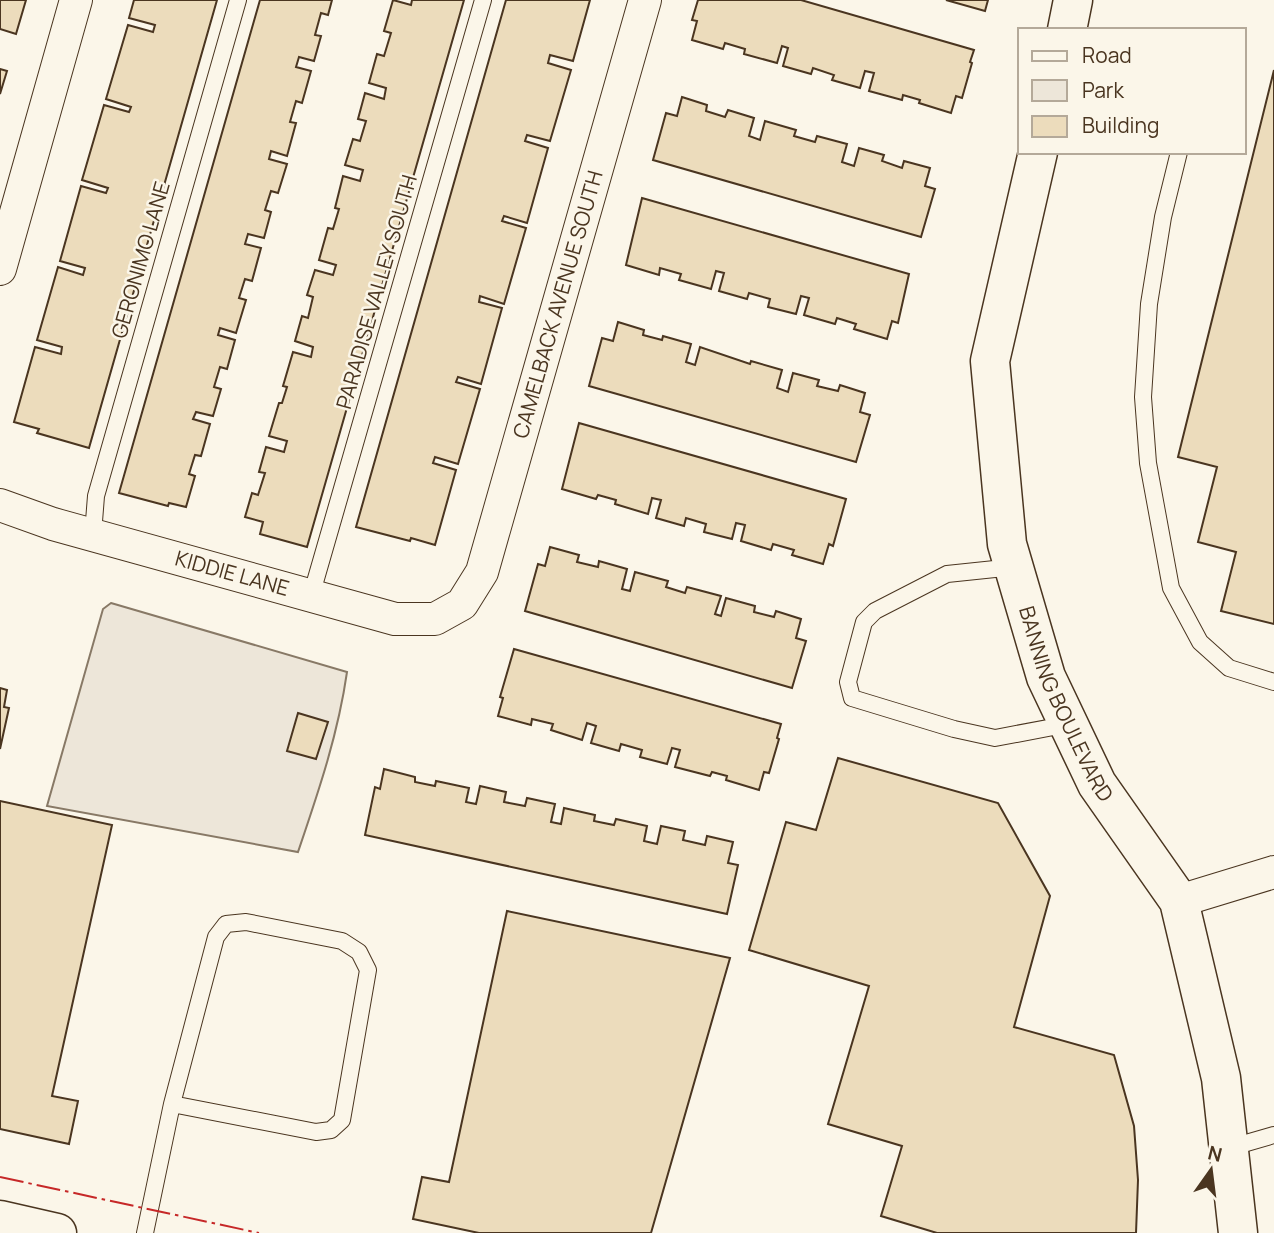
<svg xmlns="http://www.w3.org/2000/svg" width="1274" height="1233" font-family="Manrope,sans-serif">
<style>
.green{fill:#ede6d9;stroke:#887966;stroke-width:2}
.building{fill:#ecdcbc;stroke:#4a3520;stroke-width:2}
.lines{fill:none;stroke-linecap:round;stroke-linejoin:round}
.lane-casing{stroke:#4a3520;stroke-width:18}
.street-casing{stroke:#4a3520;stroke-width:34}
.secondary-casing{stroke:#4a3520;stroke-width:41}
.primary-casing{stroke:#4a3520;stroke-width:41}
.lane{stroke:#fbf6e9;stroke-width:16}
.street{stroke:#fbf6e9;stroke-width:32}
.secondary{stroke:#fbf6e9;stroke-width:38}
.primary{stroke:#fbf6e9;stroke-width:38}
.power{stroke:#c62828;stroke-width:2;stroke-dasharray:24 5 3.5 5;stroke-linecap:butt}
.labels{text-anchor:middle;stroke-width:5;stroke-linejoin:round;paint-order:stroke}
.street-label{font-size:21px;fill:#4a3520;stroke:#fbf6e9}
</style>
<rect width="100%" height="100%" fill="#fbf6e9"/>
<path class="green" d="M111 603 347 672C338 735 318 793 298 852L47 806 103 609Z"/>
<g class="building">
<polygon points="0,0 26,0 16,34 0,29"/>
<polygon points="134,0 217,0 89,448 37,433 39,429 14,422 35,347 61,354 62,347 37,340 58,267 83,275 85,268 60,261 81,186 106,193 108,188 82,180 104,105 129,112 131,107 106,99 128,25 153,32 155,25 129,18"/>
<polygon points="260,0 332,0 328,15 321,13 315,35 321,36 314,61 299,57 296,67 311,71 302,103 296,101 290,122 296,123 287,156 271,151 269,159 287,164 278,193 271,191 265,210 271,212 264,238 248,234 245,244 261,248 252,281 245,279 239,298 246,300 236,333 220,328 218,335 235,340 227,369 220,367 214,387 221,389 213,416 196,412 193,419 210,424 201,456 195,455 189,474 195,476 186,507 169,503 168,506 119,493"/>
<polygon points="393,0 411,5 412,0 464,0 307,547 260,534 263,522 245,517 252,493 258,495 265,473 259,472 266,447 284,452 287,441 269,436 279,403 282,403 287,387 283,386 293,352 311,357 313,347 295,341 302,316 308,318 313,297 307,295 315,270 333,275 336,265 319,260 328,228 333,229 339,209 335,208 343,176 360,181 363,170 345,165 353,139 360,141 366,121 358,119 365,93 384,99 386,88 369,83 377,54 384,56 391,33 384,31"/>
<polygon points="506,0 590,0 573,61 550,55 548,63 571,70 550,141 527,135 525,141 548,148 527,223 504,216 502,221 526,228 504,304 480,296 479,302 502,308 481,384 458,377 456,382 480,389 458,464 435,457 433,463 456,470 435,545 411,538 410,541 356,527"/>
<polygon points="698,0 801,0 974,50 970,62 972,63 962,98 956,96 951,113 919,103 920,100 903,95 902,100 869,91 874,73 865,71 860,88 832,80 834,75 813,68 811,74 783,66 788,48 782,46 777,63 744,54 745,49 725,43 723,49 692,40 697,21 692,20"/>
<polygon points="946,0 988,0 985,11"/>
<polygon points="0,69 7,71 0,94"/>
<polygon points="1274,70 1274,624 1221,611 1236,552 1198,542 1217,467 1178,457"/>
<polygon points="682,97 707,105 706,111 725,117 728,110 754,118 749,136 760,140 765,121 796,130 794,136 815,142 817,136 847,144 842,162 854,166 859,148 884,155 882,161 902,168 904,161 930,168 925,186 935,189 921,237 653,160 666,113 677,116"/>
<polygon points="642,198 909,274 898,323 892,321 887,339 854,329 856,324 837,318 835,324 804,315 809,298 801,296 796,314 768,307 770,299 749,293 747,299 719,291 724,273 716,271 711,289 679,280 681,274 660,268 659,275 626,265"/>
<polygon points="618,322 644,330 643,335 662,340 663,336 691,344 686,362 695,365 700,347 750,364 751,361 782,370 777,388 788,392 793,373 819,380 817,386 838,391 840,385 865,393 860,412 870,415 856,462 589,386 602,338 613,341"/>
<polygon points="579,423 846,499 833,546 829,544 823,564 792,555 794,550 773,544 771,550 741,541 745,525 736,523 732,539 704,532 706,524 686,518 684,526 656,518 661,500 652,498 648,514 615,504 616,500 598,495 596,499 562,489"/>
<polygon points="550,547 579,555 577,562 598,567 599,561 627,569 622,589 630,591 635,572 668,581 666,587 685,593 687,587 721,596 715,614 721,616 726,598 755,606 754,612 774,617 776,611 801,619 796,638 806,641 792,688 525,611 538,564 545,566"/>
<polygon points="514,649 781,724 777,738 779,739 769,773 764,772 759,790 726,780 727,776 712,772 710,776 675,767 680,750 672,748 667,764 640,757 642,750 621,744 619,751 591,743 596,726 587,723 582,740 551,730 553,724 532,719 531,725 498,716 503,698 500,697"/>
<polygon points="0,688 7,690 4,707 9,708 0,749"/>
<polygon points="298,713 328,722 316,759 287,751"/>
<polygon points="838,758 998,803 1050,896 1014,1027 1114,1055 1134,1126 1138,1180 1136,1233 937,1233 881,1216 902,1146 828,1124 869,986 749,950 786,822 816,830"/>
<polygon points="384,769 415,777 415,782 435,786 436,781 469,788 466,802 476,804 480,786 506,792 504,802 525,806 527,798 555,804 551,822 561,824 564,808 595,815 594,821 614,825 616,819 647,826 644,841 657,844 661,826 685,831 683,840 705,845 707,836 733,842 728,863 738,865 727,914 365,835 375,787 380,789"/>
<polygon points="0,801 112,825 52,1096 78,1101 69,1144 0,1129"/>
<polygon points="507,911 730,958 651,1233 479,1233 413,1219 422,1177 449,1182"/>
</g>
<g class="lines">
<defs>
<g id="lane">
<polyline points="1179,152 1163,217 1149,304 1143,397 1148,463 1171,588 1200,642 1229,668 1274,682"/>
<polyline points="93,534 96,496 238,0"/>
<polyline points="1014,567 947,574 875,611 864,622 848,682 852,698 954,729 995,738 1069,724"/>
<polyline points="311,596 483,0"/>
<polyline points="1229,1148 1274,1135"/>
<polyline points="145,1233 172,1104 216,937 226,924 246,922 342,941 359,952 368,970 342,1120 331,1130 316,1132 172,1104"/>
</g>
<g id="street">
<polyline points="0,269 76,0"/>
<path id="s1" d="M0 505 53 524 395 619H435L462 604 482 572 645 0"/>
<polyline points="1179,901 1274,872"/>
</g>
<g id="secondary">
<polyline points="1067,30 1073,0"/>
<path id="s2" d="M1038 152 990 361 1007 544 1046 677 1097 784 1179 901 1221 1078 1238 1233"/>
</g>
<polyline id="primary" points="0,1220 57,1233"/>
</defs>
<use href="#lane" class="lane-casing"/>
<use href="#street" class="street-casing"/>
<use href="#secondary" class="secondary-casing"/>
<use href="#primary" class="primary-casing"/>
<use href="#lane" class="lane"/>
<use href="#street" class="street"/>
<use href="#secondary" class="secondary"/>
<use href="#primary" class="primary"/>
<polyline class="power" points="0,1177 259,1233"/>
</g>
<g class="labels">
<g class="street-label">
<text transform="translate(141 260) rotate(-74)" y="7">GERONIMO LANE</text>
<text transform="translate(377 292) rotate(-74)" y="7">PARADISE VALLEY SOUTH</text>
<text dy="7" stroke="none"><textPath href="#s1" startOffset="798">CAMELBACK AVENUE SOUTH</textPath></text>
<text dy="7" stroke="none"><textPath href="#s1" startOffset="242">KIDDIE LANE</textPath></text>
<text dy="7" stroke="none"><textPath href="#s2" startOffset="569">BANNING BOULEVARD</textPath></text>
</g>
</g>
<rect x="1018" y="28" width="228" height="126" fill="#fbf6e9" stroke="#b4a999" stroke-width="2"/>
<rect x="1032" y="51" width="35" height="10" fill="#fbf6e9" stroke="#b4a999" stroke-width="2"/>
<text x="1082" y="63" font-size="21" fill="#4a3520">Road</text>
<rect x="1032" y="80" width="35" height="21" fill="#ede6d9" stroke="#b4a999" stroke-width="2"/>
<text x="1082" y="98" font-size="21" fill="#4a3520">Park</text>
<rect x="1032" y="116" width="35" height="21" fill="#ecdcbc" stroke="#b4a999" stroke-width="2"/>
<text x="1082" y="133" font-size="21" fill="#4a3520">Building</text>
<g transform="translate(1211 1170) rotate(14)" stroke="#fbf6e9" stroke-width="5" paint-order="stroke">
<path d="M0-5L12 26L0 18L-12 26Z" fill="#4a3520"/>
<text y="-10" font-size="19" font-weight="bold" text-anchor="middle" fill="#4a3520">N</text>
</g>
</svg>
